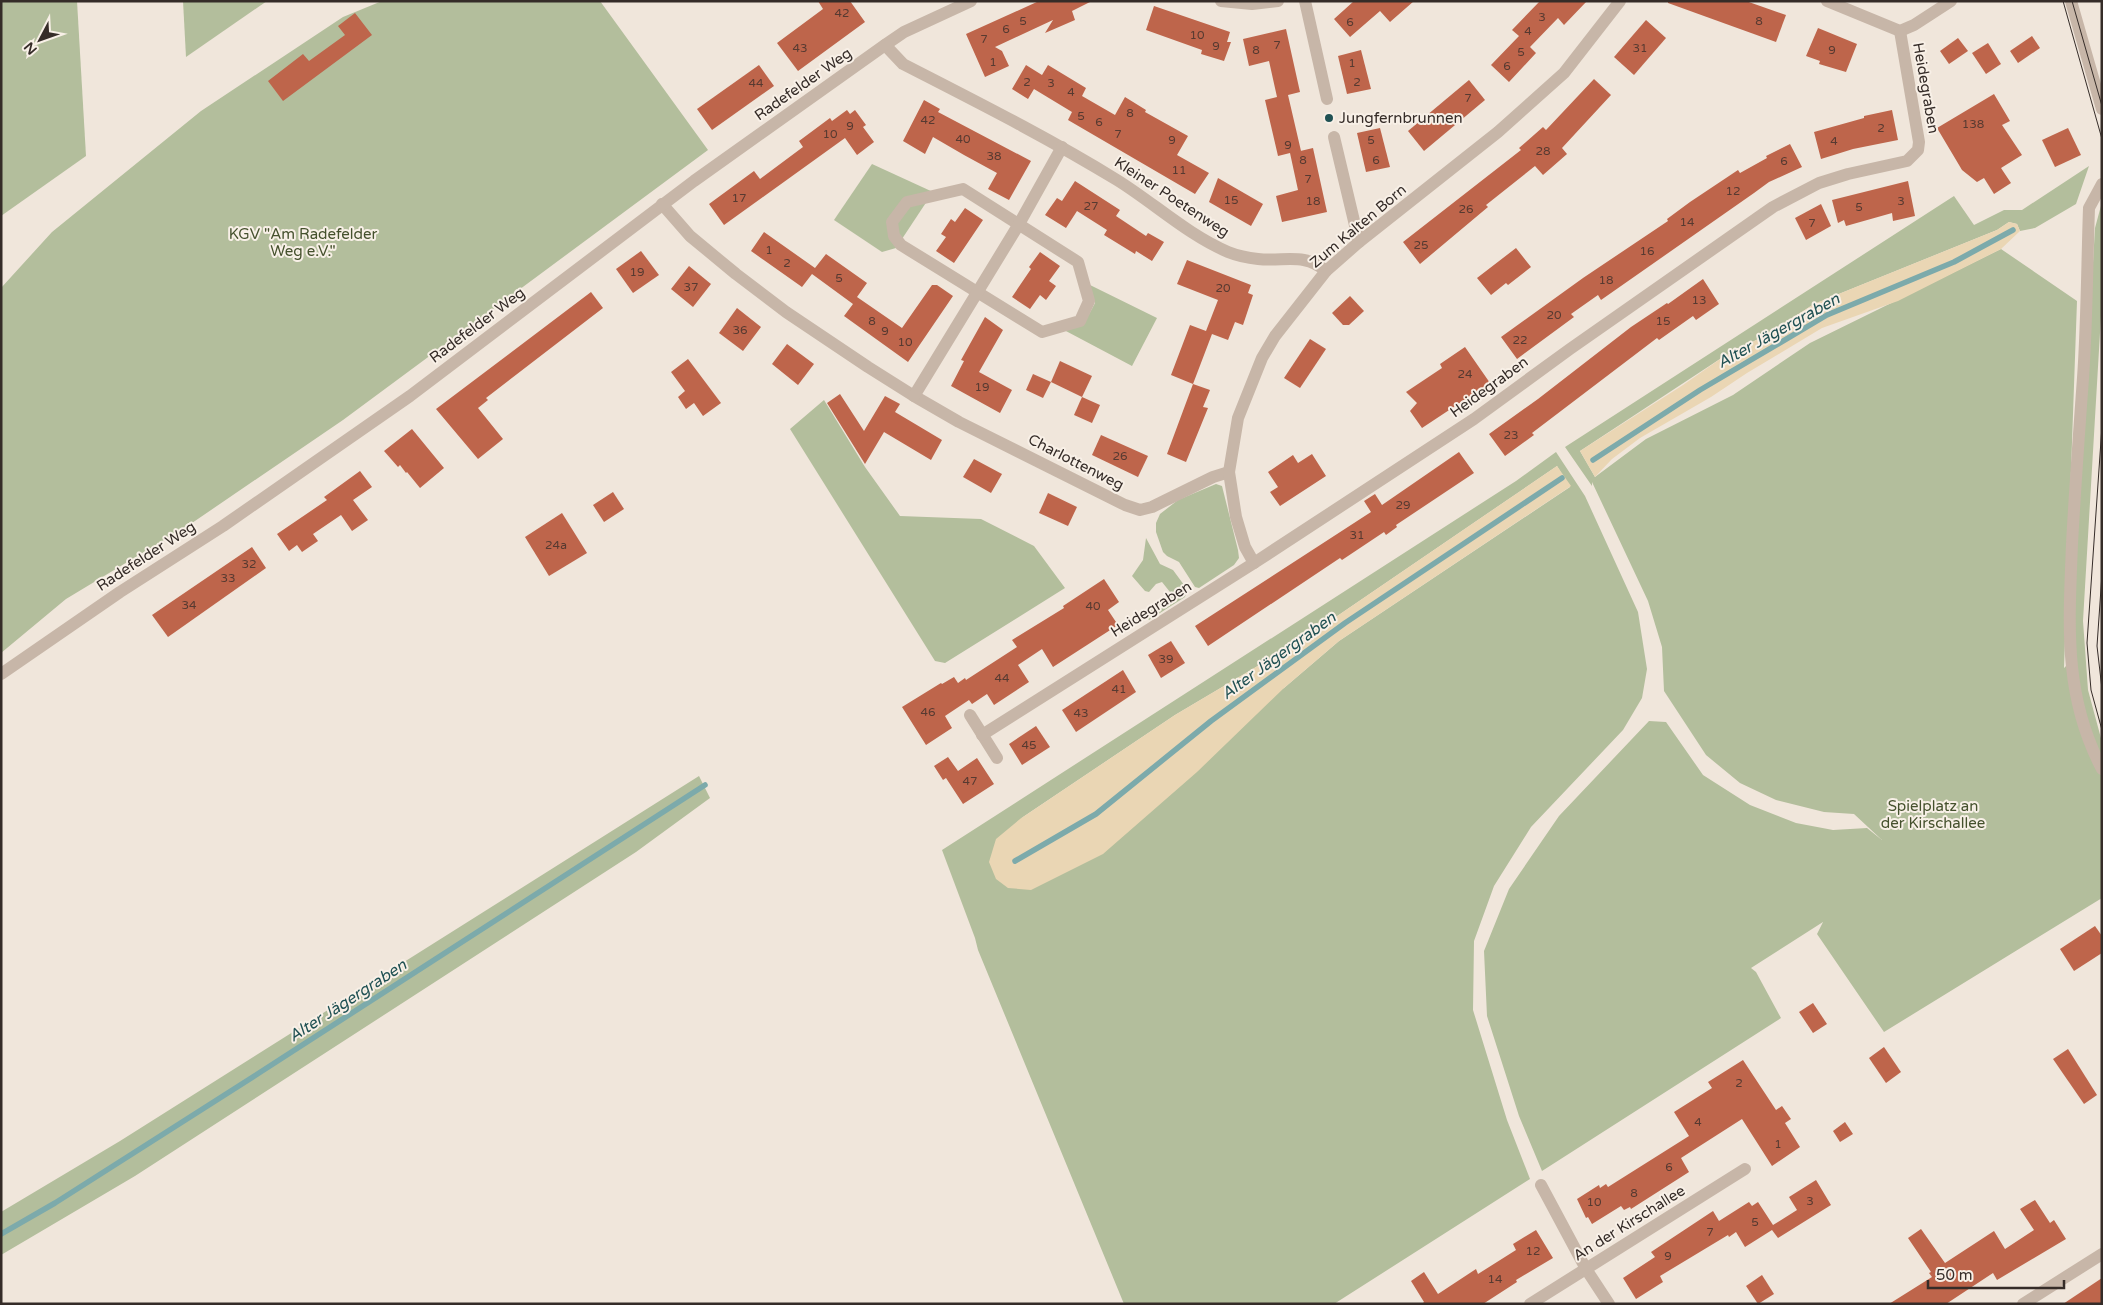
<svg xmlns="http://www.w3.org/2000/svg" width="2103" height="1305" font-family="'Varela Round',sans-serif">
<style>
.green{fill:#b3be9c;fill-rule:evenodd}
.sand{fill:#ead6b4}
.lines{fill:none;stroke-linecap:round;stroke-linejoin:round}
.stream{stroke:#7caaab;stroke-width:5.5}
.building{fill:#be654b}
.minor{stroke:#c7b6a8;stroke-width:12}
.tram{stroke:#352c28;stroke-width:1}
.poi-dot{fill:#205153;stroke:#f8f0e7;stroke-width:2}
.labels{text-anchor:middle;stroke-width:4;stroke-linejoin:round;paint-order:stroke}
.number-label{font-size:12px;fill:#573a31}
.street-label{font-size:15px;fill:#352c28;stroke:#f8f0e7}
.poi-label{font-size:15px;fill:#352c28;stroke:#f8f0e7;text-anchor:start}
.park-label{font-size:15px;fill:#45512d;stroke:#f8f0e7}
.water-label{font-size:16px;font-style:italic;fill:#205153;stroke:#f8f0e7}
</style>
<rect width="100%" height="100%" fill="#f0e6db"/>
<g class="green">
<polygon points="1,1 77,1 86,156 1,216"/>
<polygon points="183,1 267,1 186,57"/>
<polygon points="382,1 600,1 708,150 343,420 192,523 66,599 1,653 1,288 52,232 201,111 343,17"/>
<polygon points="872,164 933,192 896,248 882,252 834,220"/>
<polygon points="2089,166 2076,204 2035,228 2020,231 2017,224 2009,222 1997,230 1814,304 1766,335 1723,357 1580,451 1595,477 1646,439 1733,395 1810,343 2001,249 2077,301 2064,668 2067,665 2089,752 2102,777 2102,898 1884,1032 1817,934 1823,922 1751,968 1756,972 1781,1018 1542,1171 1519,1116 1487,1016 1484,951 1509,889 1559,816 1649,721 1666,722 1703,775 1750,805 1796,823 1833,830 1867,828 1882,840 1854,814 1824,812 1776,800 1740,783 1706,755 1664,691 1662,647 1648,601 1592,482 1592,486 1565,447 1954,196 1974,225 2004,210 2022,210"/>
<polygon points="2102,202 2102,299 2083,621 2088,690 2102,742 2102,759 2082,708 2072,628 2095,228"/>
<polygon points="1090,285 1157,318 1132,366 1064,330 1084,324 1095,303"/>
<polygon points="824,400 865,467 900,516 981,519 1034,546 1065,588 945,663 935,661 790,429"/>
<path d="M1556 452 1585 496 1638 612 1647 669 1642 698 1623 730 1531 827 1494 886 1474 941 1473 1010 1507 1120 1530 1179 1334 1304H1124L978 950 975 938 942 850 1516 481ZM1557 466 1570 487 1339 641 1284 688 1020 819 1175 715 1305 638Z"/>
<polygon points="1216,484 1222,486 1238,550 1239,558 1234,565 1199,588 1195,587 1179,562 1167,556 1163,552 1156,532 1156,523 1160,514 1178,500"/>
<polygon points="1146,538 1160,564 1173,570 1187,589 1185,597 1149,620 1144,614 1161,604 1170,592 1162,582 1156,584 1149,592 1145,591 1132,576 1143,560"/>
<polygon points="699,776 710,798 636,852 135,1176 1,1255 1,1212 120,1141"/>
</g>
<g class="sand">
<polygon points="2009,222 2017,224 2020,231 2001,249 1898,301 1822,328 1747,373 1711,397 1640,438 1612,459 1595,477 1580,451 1683,385 1723,357 1766,335 1814,304 1997,230"/>
<polygon points="1557,466 1571,486 1339,641 1284,688 1197,772 1103,854 1031,890 1008,888 996,879 989,862 996,839 1020,819 1175,715 1305,638"/>
</g>
<g class="lines">
<g class="stream">
<polyline points="1593,460 1700,390 1827,315 1954,262 2013,230"/>
<polyline points="1015,861 1096,814 1211,721 1345,623 1562,478"/>
<polyline points="1,1234 55,1203 259,1073 705,785"/>
</g>
</g>
<g class="building">
<polygon points="818,1 850,1 865,22 798,71 777,43 823,9"/>
<polygon points="1039,1 1092,1 1072,11 1075,20 1045,33 1053,20 995,47 1002,51 1009,66 985,77 966,34"/>
<polygon points="1354,1 1414,1 1390,22 1380,11 1350,37 1334,19"/>
<polygon points="1540,1 1587,1 1564,25 1558,18 1530,47 1536,53 1509,82 1491,65 1519,36 1512,30"/>
<polygon points="1668,1 1746,1 1786,15 1776,42 1668,3"/>
<polygon points="1154,6 1230,32 1227,42 1231,42 1224,61 1201,54 1202,50 1146,30"/>
<polygon points="355,13 372,35 283,101 268,81 303,54 309,61 345,35 338,26"/>
<polygon points="1646,20 1666,38 1634,75 1614,57"/>
<polygon points="1818,28 1857,44 1846,72 1819,64 1820,61 1806,56"/>
<polygon points="1286,29 1300,92 1288,95 1301,151 1292,153 1313,148 1327,212 1282,222 1276,196 1298,190 1290,153 1278,156 1265,100 1277,97 1269,61 1249,66 1243,39"/>
<polygon points="2032,36 2040,48 2018,63 2010,51"/>
<polygon points="1958,38 1968,51 1949,64 1940,51"/>
<polygon points="1988,43 2001,64 1986,74 1972,53"/>
<polygon points="1361,50 1371,89 1347,94 1338,56"/>
<polygon points="759,65 774,86 712,130 697,109"/>
<polygon points="1026,65 1042,75 1048,65 1086,88 1082,96 1115,115 1125,97 1146,110 1145,112 1188,136 1177,155 1209,173 1195,194 1068,120 1072,112 1034,89 1028,99 1012,89"/>
<polygon points="1594,79 1611,95 1562,148 1567,154 1543,175 1535,166 1486,205 1488,207 1420,264 1403,242 1521,150 1519,148 1543,127 1546,130"/>
<polygon points="1469,80 1485,100 1424,151 1408,131"/>
<polygon points="1994,94 2010,121 2002,125 2022,155 2001,168 2011,183 1994,194 1984,178 1977,182 1962,170 1937,128"/>
<polygon points="924,100 940,109 938,112 1031,161 1009,200 988,189 997,173 964,155 933,137 925,154 903,141"/>
<polygon points="847,110 850,114 855,110 866,125 863,127 874,142 857,155 845,138 724,225 709,204 754,171 760,179 803,147 799,141 830,118 832,121"/>
<polygon points="1892,110 1898,140 1853,149 1821,159 1814,132 1864,118 1864,116"/>
<polygon points="1380,128 1390,167 1366,172 1357,133"/>
<polygon points="2068,128 2081,155 2055,167 2042,140"/>
<polygon points="1790,144 1802,167 1769,182 1754,193 1601,300 1598,295 1571,314 1574,317 1517,359 1501,337 1583,278 1668,221 1667,219 1690,202 1738,170 1740,173 1767,158 1766,156"/>
<polygon points="1218,178 1263,204 1251,226 1209,202"/>
<polygon points="1075,181 1120,210 1116,216 1146,236 1148,233 1164,242 1152,261 1136,251 1135,254 1104,235 1107,230 1077,211 1066,228 1045,215 1057,198 1062,201"/>
<polygon points="1908,181 1915,216 1893,221 1892,213 1846,226 1844,220 1838,223 1832,200"/>
<polygon points="1821,204 1831,226 1806,240 1795,218"/>
<polygon points="965,208 983,220 954,263 936,251 946,237 941,234 951,219 955,222"/>
<polygon points="764,232 815,268 826,254 867,283 857,297 902,328 932,285 937,285 953,296 908,362 844,316 853,304 812,274 802,287 751,251"/>
<polygon points="1516,248 1531,267 1508,285 1506,283 1491,295 1477,278"/>
<polygon points="641,251 659,275 633,293 616,269"/>
<polygon points="1040,252 1060,266 1049,281 1056,286 1046,300 1040,295 1030,309 1012,297 1031,269 1029,267"/>
<polygon points="1187,260 1251,285 1248,293 1253,295 1243,325 1235,322 1228,340 1212,334 1193,384 1171,375 1190,325 1206,331 1218,300 1177,284"/>
<polygon points="689,266 711,284 693,307 671,289"/>
<polygon points="1703,279 1719,304 1696,320 1693,316 1659,340 1657,338 1532,433 1534,435 1505,456 1489,434 1538,399 1631,327 1667,303 1668,304"/>
<polygon points="591,292 603,308 486,398 488,400 478,408 503,439 478,459 436,409"/>
<polygon points="1350,296 1364,311 1349,325 1343,325 1332,313"/>
<polygon points="737,308 761,327 743,351 719,333"/>
<polygon points="985,317 1003,330 979,372 1012,390 1000,413 951,386 964,361 961,360"/>
<polygon points="1310,339 1326,349 1300,388 1284,378"/>
<polygon points="787,344 814,364 798,385 772,364"/>
<polygon points="1465,347 1490,383 1422,428 1410,411 1417,403 1406,392 1442,368 1440,364"/>
<polygon points="688,359 721,403 703,416 694,403 686,409 678,397 685,391 671,372"/>
<polygon points="1060,361 1092,376 1082,397 1051,382"/>
<polygon points="1033,374 1051,382 1043,398 1026,390"/>
<polygon points="1193,384 1210,390 1203,407 1208,408 1186,462 1167,454"/>
<polygon points="840,394 864,431 885,396 900,404 895,412 942,440 931,460 884,432 865,464 827,403"/>
<polygon points="1082,397 1100,405 1092,423 1074,415"/>
<polygon points="412,429 444,468 420,488 407,472 406,473 400,465 398,467 384,451"/>
<polygon points="1101,435 1148,456 1138,477 1092,455"/>
<polygon points="1459,452 1474,473 1396,525 1397,527 1386,535 1384,532 1342,560 1340,558 1208,646 1195,626 1371,512 1364,501 1375,494 1382,505"/>
<polygon points="1312,454 1326,476 1280,506 1270,492 1278,487 1268,472 1293,455 1298,463"/>
<polygon points="974,459 1002,474 991,493 963,477"/>
<polygon points="360,471 372,487 353,500 368,520 352,531 341,515 313,534 318,541 302,552 297,545 289,551 277,534 327,500 324,497"/>
<polygon points="613,492 624,509 604,522 593,505"/>
<polygon points="1048,493 1077,507 1068,526 1039,513"/>
<polygon points="562,513 587,553 549,576 525,537"/>
<polygon points="252,547 266,568 168,637 152,615"/>
<polygon points="1104,579 1119,602 1108,610 1118,625 1053,667 1042,649 1018,665 1029,682 994,705 987,694 972,704 969,700 945,716 952,728 926,745 902,707 941,683 942,684 954,677 958,683 965,678 966,680 1017,647 1012,640 1064,608 1063,606"/>
<polygon points="1171,641 1185,663 1161,678 1148,655"/>
<polygon points="1123,670 1136,692 1076,732 1062,710"/>
<polygon points="1036,726 1050,747 1022,765 1009,744"/>
<polygon points="948,757 958,771 977,758 994,784 963,804 946,778 943,780 934,766"/>
<polygon points="2095,926 2102,936 2102,953 2074,971 2060,949"/>
<polygon points="1813,1003 1827,1024 1813,1033 1799,1012"/>
<polygon points="1884,1047 1901,1072 1886,1083 1869,1058"/>
<polygon points="2068,1049 2097,1095 2084,1104 2053,1059"/>
<polygon points="1743,1060 1776,1110 1782,1106 1791,1119 1785,1123 1800,1147 1772,1166 1742,1119 1681,1158 1689,1172 1631,1209 1630,1207 1624,1210 1621,1206 1592,1224 1588,1217 1586,1218 1577,1199 1599,1185 1600,1188 1606,1184 1608,1187 1689,1136 1674,1112 1712,1088 1708,1082"/>
<polygon points="1845,1122 1853,1134 1840,1142 1833,1131"/>
<polygon points="1816,1180 1831,1205 1778,1238 1772,1230 1745,1247 1736,1232 1729,1237 1728,1235 1660,1276 1663,1282 1636,1299 1623,1278 1655,1257 1651,1252 1713,1211 1719,1221 1749,1202 1752,1206 1758,1202 1773,1225 1797,1210 1789,1197"/>
<polygon points="2035,1200 2050,1223 2054,1220 2066,1239 1997,1280 1993,1273 1946,1304 1889,1304 1932,1277 1929,1273 1931,1272 1908,1238 1921,1229 1945,1263 1994,1231 2005,1249 2034,1230 2020,1209"/>
<polygon points="1536,1230 1553,1258 1516,1280 1517,1282 1483,1304 1422,1304 1424,1302 1411,1281 1424,1272 1438,1294 1476,1269 1478,1274 1516,1250 1513,1244"/>
<polygon points="1762,1275 1774,1294 1758,1304 1746,1286"/>
<polygon points="2102,1278 2102,1304 2063,1304"/>
</g>
<g class="lines">
<g class="minor">
<polyline points="1221,1 1252,4 1278,1"/>
<polyline points="1305,1 1327,99"/>
<polyline points="1827,1 1900,31 1914,25 1951,1"/>
<polyline points="2071,1 2102,109"/>
<path d="M885 45 903 64C975 101 1047 137 1117 180 1154 203 1188 235 1228 252 1238 256 1248 258 1258 259 1284 262 1304 252 1326 271"/>
<polyline points="1334,137 1359,242"/>
<path d="M2102 184 2089 208C2087 265 2087 322 2083 378 2079 433 2075 488 2072 544 2069 624 2063 695 2102 769"/>
<polygon points="963,189 1078,262 1089,301 1080,321 1042,332 901,245 894,236 892,222 907,202"/>
<polyline points="662,204 690,236 736,274 786,312 868,367 914,396 959,422 1125,505 1140,510 1152,507 1213,477 1229,472"/>
<polyline points="914,396 1019,224 1062,147"/>
<polyline points="1254,563 1245,547 1236,517 1229,472 1238,418 1262,358 1275,336 1326,271 1359,242 1498,132 1564,73 1620,1"/>
<polyline points="1,674 120,592 223,526 410,396 694,181 885,45 904,32 971,1"/>
<polyline points="970,715 997,758"/>
<polyline points="982,735 1254,563 1474,419 1570,349 1773,207 1819,183 1848,174 1907,161 1918,150 1919,142 1900,31"/>
<polyline points="1541,1185 1586,1269 1609,1304"/>
<polyline points="1530,1304 1745,1169"/>
<polyline points="2023,1304 2102,1254"/>
</g>
<g class="tram">
<polyline points="2063,1 2102,139"/>
<polyline points="2072,1 2102,106"/>
<polyline points="2102,426 2087,643 2091,690 2102,730"/>
<polyline points="2102,574 2097,646 2102,689"/>
</g>
</g>
<circle class="poi-dot" cx="1329" cy="118" r="5"/>
<g class="labels">
<g class="number-label">
<text x="842" y="17">42</text>
<text x="1542" y="21">3</text>
<text x="1023" y="25">5</text>
<text x="1759" y="25">8</text>
<text x="1350" y="26">6</text>
<text x="1006" y="33">6</text>
<text x="1528" y="35">4</text>
<text x="1197" y="39">10</text>
<text x="984" y="43">7</text>
<text x="1277" y="49">7</text>
<text x="1216" y="50">9</text>
<text x="800" y="52">43</text>
<text x="1640" y="52">31</text>
<text x="1256" y="54">8</text>
<text x="1832" y="54">9</text>
<text x="1521" y="56">5</text>
<text x="993" y="66">1</text>
<text x="1352" y="67">1</text>
<text x="1507" y="70">6</text>
<text x="1027" y="86">2</text>
<text x="1357" y="86">2</text>
<text x="756" y="87">44</text>
<text x="1051" y="87">3</text>
<text x="1071" y="96">4</text>
<text x="1468" y="102">7</text>
<text x="1130" y="117">8</text>
<text x="1081" y="120">5</text>
<text x="928" y="124">42</text>
<text x="1099" y="126">6</text>
<text x="1973" y="128">138</text>
<text x="850" y="130">9</text>
<text x="1881" y="132">2</text>
<text x="830" y="138">10</text>
<text x="1118" y="138">7</text>
<text x="963" y="143">40</text>
<text x="1172" y="144">9</text>
<text x="1371" y="144">5</text>
<text x="1834" y="145">4</text>
<text x="1288" y="149">9</text>
<text x="1543" y="155">28</text>
<text x="994" y="160">38</text>
<text x="1303" y="164">8</text>
<text x="1376" y="164">6</text>
<text x="1784" y="165">6</text>
<text x="1179" y="174">11</text>
<text x="1308" y="183">7</text>
<text x="1733" y="195">12</text>
<text x="739" y="202">17</text>
<text x="1231" y="204">15</text>
<text x="1313" y="205">18</text>
<text x="1901" y="205">3</text>
<text x="1091" y="210">27</text>
<text x="1859" y="211">5</text>
<text x="1466" y="213">26</text>
<text x="1687" y="226">14</text>
<text x="1812" y="227">7</text>
<text x="1421" y="249">25</text>
<text x="769" y="254">1</text>
<text x="1647" y="255">16</text>
<text x="787" y="267">2</text>
<text x="637" y="276">19</text>
<text x="839" y="282">5</text>
<text x="1606" y="284">18</text>
<text x="691" y="291">37</text>
<text x="1223" y="292">20</text>
<text x="1699" y="304">13</text>
<text x="1554" y="319">20</text>
<text x="872" y="325">8</text>
<text x="1663" y="325">15</text>
<text x="740" y="334">36</text>
<text x="885" y="335">9</text>
<text x="1520" y="344">22</text>
<text x="905" y="346">10</text>
<text x="1465" y="378">24</text>
<text x="982" y="391">19</text>
<text x="1511" y="439">23</text>
<text x="1120" y="460">26</text>
<text x="1403" y="509">29</text>
<text x="1357" y="539">31</text>
<text x="556" y="549">24a</text>
<text x="249" y="568">32</text>
<text x="228" y="582">33</text>
<text x="189" y="609">34</text>
<text x="1093" y="610">40</text>
<text x="1166" y="663">39</text>
<text x="1002" y="682">44</text>
<text x="1119" y="693">41</text>
<text x="928" y="716">46</text>
<text x="1081" y="717">43</text>
<text x="1029" y="749">45</text>
<text x="970" y="785">47</text>
<text x="1739" y="1087">2</text>
<text x="1698" y="1126">4</text>
<text x="1778" y="1148">1</text>
<text x="1669" y="1171">6</text>
<text x="1634" y="1197">8</text>
<text x="1810" y="1205">3</text>
<text x="1594" y="1206">10</text>
<text x="1755" y="1226">5</text>
<text x="1710" y="1236">7</text>
<text x="1533" y="1255">12</text>
<text x="1668" y="1260">9</text>
<text x="1495" y="1283">14</text>
</g>
<g class="street-label">
<text transform="translate(803 84) rotate(-35)" y="5">Radefelder Weg</text>
<text transform="translate(1926 88) rotate(80)" y="5">Heidegraben</text>
<text transform="translate(1172 197) rotate(33)" y="5">Kleiner Poetenweg</text>
<text transform="translate(1358 226) rotate(-40)" y="5">Zum Kalten Born</text>
<text transform="translate(477 325) rotate(-37)" y="5">Radefelder Weg</text>
<text transform="translate(1489 387) rotate(-36)" y="5">Heidegraben</text>
<text transform="translate(1076 462) rotate(27)" y="5">Charlottenweg</text>
<text transform="translate(146 556) rotate(-33)" y="5">Radefelder Weg</text>
<text transform="translate(1151 609) rotate(-32)" y="5">Heidegraben</text>
<text transform="translate(1629 1223) rotate(-32)" y="5">An der Kirschallee</text>
</g>
<g class="poi-label">
<text x="1339" y="123">Jungfernbrunnen</text>
</g>
<g class="park-label">
<text x="303" y="239">KGV "Am Radefelder<tspan x="303" dy="17">Weg e.V."</tspan></text>
<text x="1933" y="811">Spielplatz an<tspan x="1933" dy="17">der Kirschallee</tspan></text>
</g>
<g class="water-label">
<text transform="translate(1778 330) rotate(-29)" y="6">Alter Jägergraben</text>
<text transform="translate(1278 655) rotate(-36)" y="6">Alter Jägergraben</text>
<text transform="translate(347 1000) rotate(-33)" y="6">Alter Jägergraben</text>
</g>
</g>
<rect width="2103" height="1305" fill="none" stroke="#352c28" stroke-width="5"/>
<g transform="translate(40 40) rotate(229)" stroke="#f8f0e7" stroke-width="4" paint-order="stroke">
<path d="M0-4L9 19L0 12L-9 19Z" fill="#352c28"/>
<text y="-8" font-size="14" font-weight="bold" text-anchor="middle" fill="#352c28">N</text>
</g>
<path d="M1928 1280v8h136v-8" fill="none" stroke="#352c28" stroke-width="2.5"/>
<text x="1936" y="1280" font-size="15" fill="#352c28" stroke="#f8f0e7" stroke-width="4" paint-order="stroke">50 m</text>
</svg>
